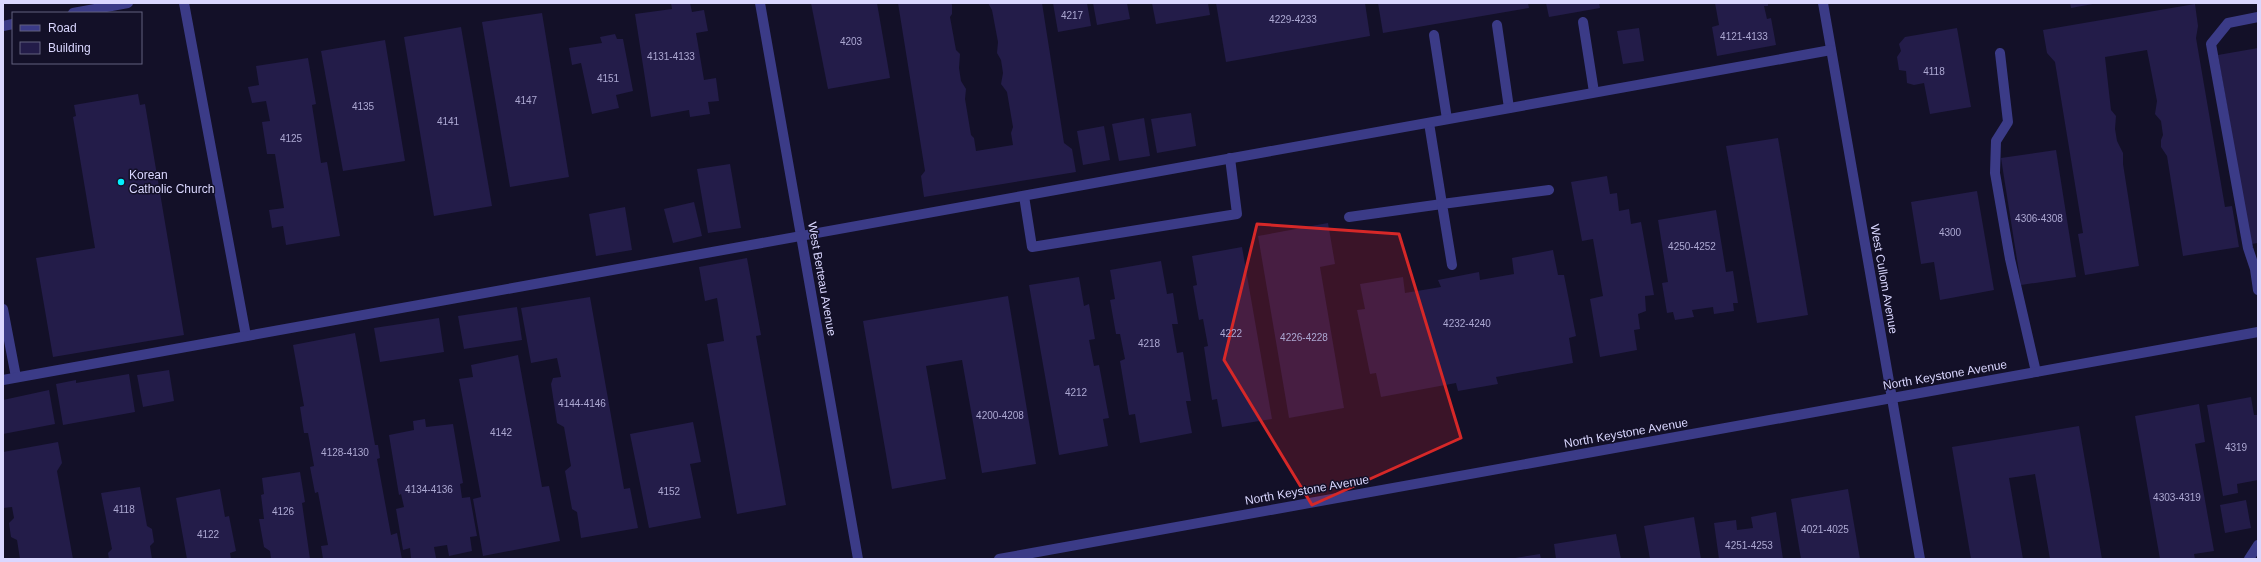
<svg xmlns="http://www.w3.org/2000/svg" width="2261" height="562" font-family="Helvetica,sans-serif">
<style>
.building{fill:#231c49}
.lines{fill:none;stroke-linecap:round;stroke-linejoin:round}
.minor{stroke:#3b3b87;stroke-width:10}
.marked{fill:#d62828;fill-opacity:0.2;stroke:#d62828;stroke-width:3;stroke-linejoin:round}
.poi-dot{fill:#03f0fe;stroke:#131028;stroke-width:1.5}
.labels{text-anchor:middle;stroke-width:3;stroke-linejoin:round;paint-order:stroke}
.number-label{font-size:10px;fill:#aca8d2}
.poi-label{font-size:12px;fill:#dad7ff;stroke:#131028;text-anchor:start}
.street-label{font-size:12px;fill:#dad7ff;stroke:#131028}
</style>
<rect width="100%" height="100%" fill="#131028"/>
<g class="building">
<polygon points="671,3 690,3 692,12 704,10 708,31 696,33 704,80 716,78 719,101 708,102 710,114 690,117 689,110 651,117 635,14 672,9"/>
<polygon points="811,3 877,3 890,78 828,89"/>
<polygon points="898,3 951,3 952,5 952,14 950,17 956,50 960,54 959,68 961,81 966,89 965,99 971,135 974,138 976,151 1013,145 1011,133 1013,127 1007,92 1001,84 1003,73 1001,60 997,53 998,42 992,10 988,3 1042,3 1064,143 1072,149 1076,172 924,197 921,176 925,171"/>
<polygon points="1053,3 1087,3 1091,26 1058,32"/>
<polygon points="1093,3 1127,3 1130,19 1097,25"/>
<polygon points="1152,3 1208,3 1210,15 1156,24"/>
<polygon points="1216,3 1365,3 1370,36 1226,62"/>
<polygon points="1378,3 1528,3 1529,8 1383,33"/>
<polygon points="1546,3 1599,3 1600,8 1549,17"/>
<polygon points="1715,3 1768,3 1768,6 1764,6 1767,19 1771,18 1776,45 1717,56 1712,27 1719,25"/>
<polygon points="2070,3 2093,3 2093,4 2071,8"/>
<polygon points="2195,4 2198,26 2196,38 2225,207 2232,206 2239,247 2183,256 2167,156 2161,147 2161,140 2163,135 2161,121 2155,114 2157,101 2147,50 2105,57 2111,110 2116,116 2115,129 2117,141 2123,153 2123,164 2139,266 2085,275 2078,234 2083,233 2055,62 2047,53 2043,30"/>
<polygon points="542,13 569,177 510,187 482,22"/>
<polygon points="461,27 492,206 434,216 404,37"/>
<polygon points="1639,28 1644,61 1623,64 1617,31"/>
<polygon points="1957,28 1971,107 1930,114 1924,83 1914,85 1907,83 1906,71 1899,70 1897,57 1901,51 1899,44 1905,37"/>
<polygon points="615,34 617,39 623,39 633,91 616,95 619,108 592,114 581,63 572,65 569,48 602,43 600,37"/>
<polygon points="385,40 405,161 343,171 321,51"/>
<polygon points="2258,48 2258,243 2251,244 2218,55"/>
<polygon points="308,58 316,104 312,105 321,163 327,162 340,236 286,245 283,226 272,228 269,210 284,208 275,154 267,154 262,122 270,121 266,101 252,103 248,87 259,85 256,66"/>
<polygon points="138,94 140,105 145,104 184,335 53,357 36,258 95,248 73,117 76,116 74,105"/>
<polygon points="1191,113 1196,146 1157,153 1151,119"/>
<polygon points="1144,118 1150,156 1119,161 1112,124"/>
<polygon points="1104,126 1110,160 1083,165 1077,131"/>
<polygon points="1778,138 1808,315 1757,323 1726,146"/>
<polygon points="2056,150 2076,277 2021,285 2001,158"/>
<polygon points="730,164 741,228 708,233 697,169"/>
<polygon points="1607,176 1610,194 1617,193 1619,211 1629,209 1631,224 1641,222 1654,295 1645,296 1646,311 1638,314 1640,329 1634,330 1637,350 1600,357 1590,299 1603,296 1593,239 1582,241 1571,182"/>
<polygon points="1977,191 1994,290 1940,300 1934,262 1921,264 1911,202"/>
<polygon points="694,202 702,236 673,243 664,209"/>
<polygon points="625,207 632,250 596,256 589,214"/>
<polygon points="1716,210 1726,272 1733,271 1738,303 1733,303 1734,311 1714,314 1713,307 1692,310 1694,317 1675,320 1673,312 1667,313 1662,283 1668,282 1658,220"/>
<polygon points="1328,223 1335,264 1320,267 1344,408 1289,418 1258,236"/>
<polygon points="1242,247 1272,419 1222,427 1217,399 1212,400 1204,347 1208,346 1203,319 1199,320 1193,286 1197,285 1192,256"/>
<polygon points="1553,250 1558,275 1564,275 1576,336 1569,338 1573,363 1496,377 1498,384 1458,391 1456,383 1381,397 1376,373 1370,374 1357,310 1365,309 1360,284 1403,277 1405,293 1441,287 1438,280 1479,272 1480,280 1514,274 1512,258"/>
<polygon points="747,258 761,335 756,336 786,505 737,514 707,344 724,341 717,298 705,301 699,267"/>
<polygon points="1161,261 1167,294 1173,293 1178,324 1172,324 1177,353 1183,352 1191,401 1186,401 1192,433 1140,443 1135,414 1129,415 1120,361 1125,359 1120,334 1116,334 1110,300 1115,299 1110,270"/>
<polygon points="1079,277 1084,306 1089,304 1095,339 1089,340 1094,366 1099,365 1109,418 1103,419 1108,446 1059,455 1029,285"/>
<polygon points="1008,296 1036,464 982,473 962,360 926,366 946,479 892,489 863,321"/>
<polygon points="590,297 624,489 630,488 638,528 581,538 577,512 572,509 565,471 571,466 564,427 557,423 551,384 553,378 561,377 557,358 531,363 521,308"/>
<polygon points="517,307 522,340 464,349 458,316"/>
<polygon points="439,318 444,352 380,362 374,328"/>
<polygon points="355,333 375,445 378,445 380,458 377,459 391,535 397,533 402,559 323,559 321,546 328,545 318,492 315,493 310,467 314,466 308,433 304,433 300,407 304,406 293,345"/>
<polygon points="518,355 542,487 549,486 560,541 483,556 473,499 481,497 459,379 473,377 471,365"/>
<polygon points="169,370 174,401 143,407 137,375"/>
<polygon points="129,374 135,412 63,425 56,384 76,380 76,383"/>
<polygon points="49,390 55,424 3,434 3,400"/>
<polygon points="2251,397 2254,415 2258,415 2258,480 2237,484 2238,493 2223,496 2207,405"/>
<polygon points="2199,404 2205,442 2195,444 2214,551 2194,554 2195,559 2160,559 2135,416"/>
<polygon points="425,419 426,427 453,424 463,483 460,484 462,498 470,497 477,536 470,537 472,551 449,556 447,545 434,547 436,558 411,559 410,548 403,550 396,509 404,507 401,494 399,495 389,435 414,430 413,421"/>
<polygon points="693,422 701,462 690,464 701,518 649,528 630,434"/>
<polygon points="2079,426 2102,559 2050,559 2035,474 2009,478 2023,559 1971,559 1952,447"/>
<polygon points="58,442 62,463 57,471 73,559 20,559 17,540 11,537 9,523 14,518 12,507 3,508 3,452"/>
<polygon points="300,472 305,502 302,503 310,559 271,559 270,551 264,547 259,519 264,519 261,495 264,494 262,478"/>
<polygon points="140,487 147,526 152,529 154,542 150,546 152,559 109,559 108,553 112,549 101,493"/>
<polygon points="220,489 225,517 229,516 236,551 230,553 231,559 187,559 176,498"/>
<polygon points="1848,489 1860,559 1801,559 1791,499"/>
<polygon points="2246,500 2251,528 2225,533 2220,505"/>
<polygon points="1776,512 1783,559 1719,559 1714,523 1736,520 1737,530 1753,528 1751,517"/>
<polygon points="1694,517 1701,559 1650,559 1644,526"/>
<polygon points="1616,534 1621,559 1556,559 1554,544"/>
<polygon points="1540,554 1541,559 1515,559 1515,558"/>
</g>
<g class="lines">
<g class="minor">
<polyline points="184,3 246,336"/>
<polyline points="760,3 858,559"/>
<polyline points="1823,3 1920,559"/>
<polyline points="73,13 128,3"/>
<polyline points="2258,17 2228,23 2211,44 2248,248 2255,269 2258,290"/>
<polyline points="1583,22 1594,92"/>
<polyline points="1497,25 1509,108"/>
<polyline points="3,26 13,24"/>
<polyline points="1434,35 1447,119"/>
<polyline points="2000,53 2008,122 1996,141 1995,173 2010,259 2036,372"/>
<polyline points="1024,196 1032,247 1237,214 1230,158"/>
<polyline points="1349,217 1442,204 1429,123"/>
<polyline points="1452,265 1442,204 1549,190"/>
<polyline points="3,309 16,377"/>
<polyline points="3,380 1831,50"/>
<polyline points="999,559 2258,332"/>
<polyline points="2249,559 2258,545"/>
</g>
</g>
<path class="marked" d="M1257 224 1399 234 1461 438 1312 505 1224 360Z"/>
<circle class="poi-dot" cx="121" cy="182" r="4"/>
<g class="labels">
<g class="number-label">
<text x="1072" y="19">4217</text>
<text x="1293" y="23">4229-4233</text>
<text x="1744" y="40">4121-4133</text>
<text x="851" y="45">4203</text>
<text x="671" y="60">4131-4133</text>
<text x="1934" y="75">4118</text>
<text x="608" y="82">4151</text>
<text x="526" y="104">4147</text>
<text x="363" y="110">4135</text>
<text x="448" y="125">4141</text>
<text x="291" y="142">4125</text>
<text x="2039" y="222">4306-4308</text>
<text x="1950" y="236">4300</text>
<text x="1692" y="250">4250-4252</text>
<text x="1467" y="327">4232-4240</text>
<text x="1231" y="337">4222</text>
<text x="1304" y="341">4226-4228</text>
<text x="1149" y="347">4218</text>
<text x="1076" y="396">4212</text>
<text x="582" y="407">4144-4146</text>
<text x="1000" y="419">4200-4208</text>
<text x="501" y="436">4142</text>
<text x="2236" y="451">4319</text>
<text x="345" y="456">4128-4130</text>
<text x="429" y="493">4134-4136</text>
<text x="669" y="495">4152</text>
<text x="2177" y="501">4303-4319</text>
<text x="124" y="513">4118</text>
<text x="283" y="515">4126</text>
<text x="1825" y="533">4021-4025</text>
<text x="208" y="538">4122</text>
<text x="1749" y="549">4251-4253</text>
</g>
<g class="poi-label">
<text x="129" y="179">Korean<tspan x="129" dy="14">Catholic Church</tspan></text>
</g>
<g class="street-label">
<text transform="translate(822 279) rotate(80)" y="4">West Berteau Avenue</text>
<text transform="translate(1884 279) rotate(80)" y="4">West Cullom Avenue</text>
<text transform="translate(1945 375) rotate(-10)" y="4">North Keystone Avenue</text>
<text transform="translate(1626 433) rotate(-10)" y="4">North Keystone Avenue</text>
<text transform="translate(1307 490) rotate(-10)" y="4">North Keystone Avenue</text>
</g>
</g>
<rect width="2261" height="562" fill="none" stroke="#dad7ff" stroke-width="8"/>
<rect x="12" y="12" width="130" height="52" fill="#131028" stroke="#63607e"/>
<rect x="20" y="25" width="20" height="6" fill="#3b3b87" stroke="#63607e"/>
<text x="48" y="32" font-size="12" fill="#dad7ff">Road</text>
<rect x="20" y="42" width="20" height="12" fill="#231c49" stroke="#63607e"/>
<text x="48" y="52" font-size="12" fill="#dad7ff">Building</text>
</svg>
